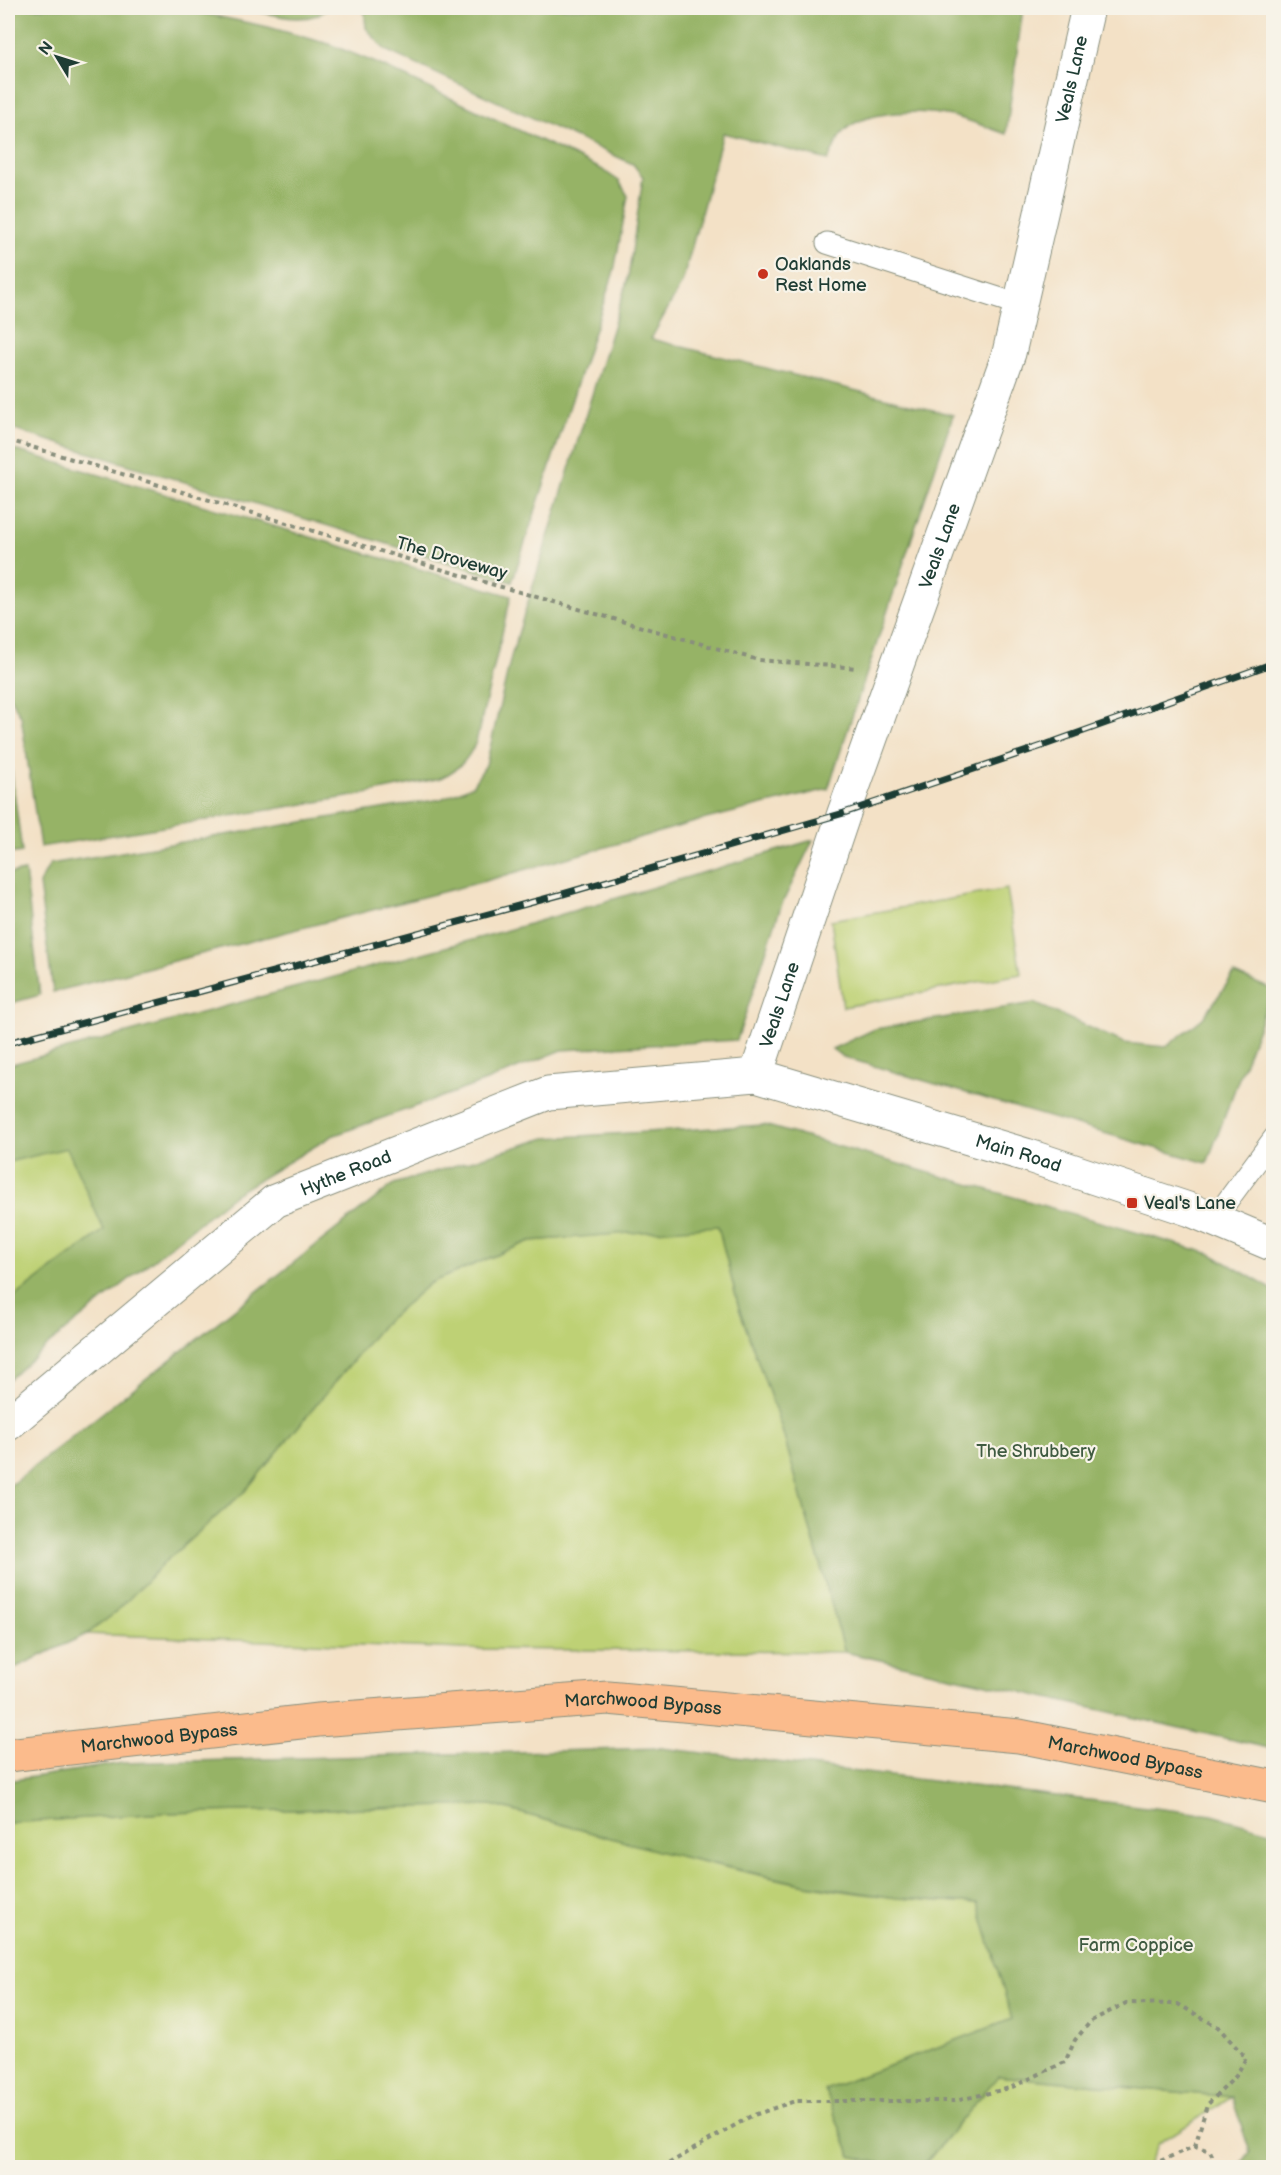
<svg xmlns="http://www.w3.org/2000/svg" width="1281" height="2175" font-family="'Balsamiq Sans',sans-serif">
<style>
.green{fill:#bed174;stroke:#6e8754;stroke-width:1.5}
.forest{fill:#96b366;stroke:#5a784d;stroke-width:1.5}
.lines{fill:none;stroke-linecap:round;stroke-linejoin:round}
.service-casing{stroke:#898f7d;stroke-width:23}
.minor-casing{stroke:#898f7d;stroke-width:35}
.tertiary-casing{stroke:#898f7d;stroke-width:35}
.primary-casing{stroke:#898f7d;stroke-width:35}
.path{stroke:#898f7d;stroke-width:4;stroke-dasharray:4.5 4.5;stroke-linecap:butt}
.service{stroke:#fff;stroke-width:21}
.minor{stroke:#fff;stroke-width:33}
.tertiary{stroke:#fff;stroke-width:33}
.primary{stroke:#fbbb8c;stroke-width:33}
.rail-casing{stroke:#1f3d34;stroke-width:7}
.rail{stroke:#f7f3e8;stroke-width:4.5;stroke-dasharray:14;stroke-linecap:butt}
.poi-dot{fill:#c8321e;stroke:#f7f3e8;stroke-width:2}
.labels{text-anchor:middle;stroke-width:4.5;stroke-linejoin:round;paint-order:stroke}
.street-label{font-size:18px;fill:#1f3d34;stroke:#f7f3e8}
.poi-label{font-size:18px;fill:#1f3d34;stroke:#f7f3e8;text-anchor:start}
.park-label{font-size:18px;fill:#3f5b41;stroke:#f7f3e8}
</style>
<rect width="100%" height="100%" fill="#f7f3e8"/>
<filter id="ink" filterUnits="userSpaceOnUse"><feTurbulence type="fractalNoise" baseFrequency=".0167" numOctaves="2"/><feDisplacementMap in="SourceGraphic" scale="12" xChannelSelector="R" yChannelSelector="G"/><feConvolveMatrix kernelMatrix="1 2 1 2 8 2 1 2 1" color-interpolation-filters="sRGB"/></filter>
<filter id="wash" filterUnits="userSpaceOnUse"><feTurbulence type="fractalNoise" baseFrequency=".008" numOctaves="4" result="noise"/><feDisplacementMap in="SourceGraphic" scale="24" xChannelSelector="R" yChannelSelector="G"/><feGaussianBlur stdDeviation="1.35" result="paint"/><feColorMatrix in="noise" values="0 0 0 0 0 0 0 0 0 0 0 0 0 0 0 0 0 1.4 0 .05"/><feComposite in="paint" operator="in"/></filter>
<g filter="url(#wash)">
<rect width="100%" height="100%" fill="#f3e1c6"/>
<g class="green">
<polygon points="1007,889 1021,974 843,1007 831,920"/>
<polygon points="67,1147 104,1230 8,1302 8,1162"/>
<polygon points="718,1225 739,1308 781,1426 845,1652 463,1649 87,1634 115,1613 167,1560 245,1491 383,1324 430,1283 530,1241"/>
<path d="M492 1805C596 1834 700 1864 806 1885 863 1896 921 1900 978 1903L1013 2019 825 2090 851 2156 896 2167 8 2168V1823L164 1813Z"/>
<polygon points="997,2076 1232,2097 1159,2143 1147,2167 922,2168"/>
</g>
<g class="forest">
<polygon points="8,8 178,8 268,27 329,44 376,63 601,169 619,181 628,196 614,271 512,582 8,428"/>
<path d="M243 8H329C307 28 268 13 243 8Z"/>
<path d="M364 8H1023L1006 134C988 128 970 120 952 116 924 110 866 109 844 131 837 138 833 151 828 160L723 133 682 283 651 339 953 415 828 789 702 820 485 881 53 992 39 884 50 864 441 799 472 786 486 765 511 657 628 278 643 177 633 164 385 50 366 28Z"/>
<path d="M8 448 511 596 476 742C467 761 460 768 441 778L360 795 40 847 21 716 8 694Z"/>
<polygon points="8,745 22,852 8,854"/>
<polygon points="813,840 781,906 737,1040 562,1050 489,1080 332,1136 235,1194 50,1343 8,1380 8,1302 104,1230 67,1148 8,1162 8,1065 512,929"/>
<polygon points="25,871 40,995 8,1004 8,874"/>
<polygon points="1234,974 1271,989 1273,984 1273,988 1207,1163 843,1057 832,1049 875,1029 1034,1003 1124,1043 1166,1047 1203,1018"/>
<polygon points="764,1125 1211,1254 1273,1290 1273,1749 845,1652 781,1426 739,1308 718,1226 530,1241 430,1283 383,1324 245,1491 167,1560 115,1613 87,1634 8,1671 8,1487 394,1184 546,1138"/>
<polygon points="661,1748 1212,1815 1273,1832 1273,2167 1239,2167 1250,2152 1232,2097 998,2076 922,2167 896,2167 851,2156 825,2090 1012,2019 978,1903 897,1898 807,1885 661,1852 492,1805 164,1813 8,1823 8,1781 123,1763"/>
</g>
</g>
<g filter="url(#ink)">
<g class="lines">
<defs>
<g id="service">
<polyline points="827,243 1020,305"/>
<polyline points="1214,1219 1274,1138"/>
</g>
<g id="minor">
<path id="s1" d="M756 1075 844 813 1009 353 1088 8"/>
</g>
<g id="tertiary">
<path id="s2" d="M8 1424 275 1201 548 1093 756 1075 1026 1155 1191 1210 1274 1245"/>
</g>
<g id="primary">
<path id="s3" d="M8 1755 318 1720 608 1698 1019 1736 1274 1787"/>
</g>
</defs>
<use href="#service" class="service-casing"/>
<use href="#minor" class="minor-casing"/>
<use href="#tertiary" class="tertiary-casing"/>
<use href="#primary" class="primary-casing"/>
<g class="path">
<polyline points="8,440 491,584 758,660 858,668"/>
<polyline points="661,2168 751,2116 795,2101 955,2101 1010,2088 1065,2062 1075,2040 1091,2021 1126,2003 1178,2004 1218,2027 1246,2058 1236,2076 1207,2105 1195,2146"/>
<polyline points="1144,2168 1195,2146 1210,2151 1218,2168"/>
<polyline points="1160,2168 1164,2160"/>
</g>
<use href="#service" class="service"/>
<use href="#minor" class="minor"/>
<use href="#tertiary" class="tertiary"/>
<use href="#primary" class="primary"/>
<defs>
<polyline id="rail" points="8,1043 563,894 844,813 1039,747 1274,663"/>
</defs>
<use href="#rail" class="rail-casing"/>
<use href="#rail" class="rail"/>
</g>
</g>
<g class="poi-dot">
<circle cx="763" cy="274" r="6"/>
<rect x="1126" y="1197" width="12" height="12" rx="3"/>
</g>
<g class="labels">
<g class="street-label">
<text dy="6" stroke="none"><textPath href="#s1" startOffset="1046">Veals Lane</textPath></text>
<text dy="6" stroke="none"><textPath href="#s1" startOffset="560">Veals Lane</textPath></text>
<text transform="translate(452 558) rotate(16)" y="6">The Droveway</text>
<text dy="6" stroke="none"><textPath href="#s1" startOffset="74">Veals Lane</textPath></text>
<text dy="6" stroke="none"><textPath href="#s2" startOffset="1124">Main Road</textPath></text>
<text dy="6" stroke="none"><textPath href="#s2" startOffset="424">Hythe Road</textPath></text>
<text dy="6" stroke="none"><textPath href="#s3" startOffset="638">Marchwood Bypass</textPath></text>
<text dy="6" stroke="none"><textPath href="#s3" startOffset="152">Marchwood Bypass</textPath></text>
<text dy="6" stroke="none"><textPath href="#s3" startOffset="1124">Marchwood Bypass</textPath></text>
</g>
<g class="poi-label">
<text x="775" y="270">Oaklands<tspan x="775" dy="21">Rest Home</tspan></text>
<text x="1144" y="1209">Veal's Lane</text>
</g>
<g class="park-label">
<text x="1036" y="1457">The Shrubbery</text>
<text x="1136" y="1951">Farm Coppice</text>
</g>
</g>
<rect width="1281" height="2175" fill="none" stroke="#f7f3e8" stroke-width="30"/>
<g transform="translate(57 57) rotate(308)" stroke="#f7f3e8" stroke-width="4.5" paint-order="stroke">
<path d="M0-4.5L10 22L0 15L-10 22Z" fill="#1f3d34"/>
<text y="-9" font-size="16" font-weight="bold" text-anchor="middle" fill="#1f3d34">N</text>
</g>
</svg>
